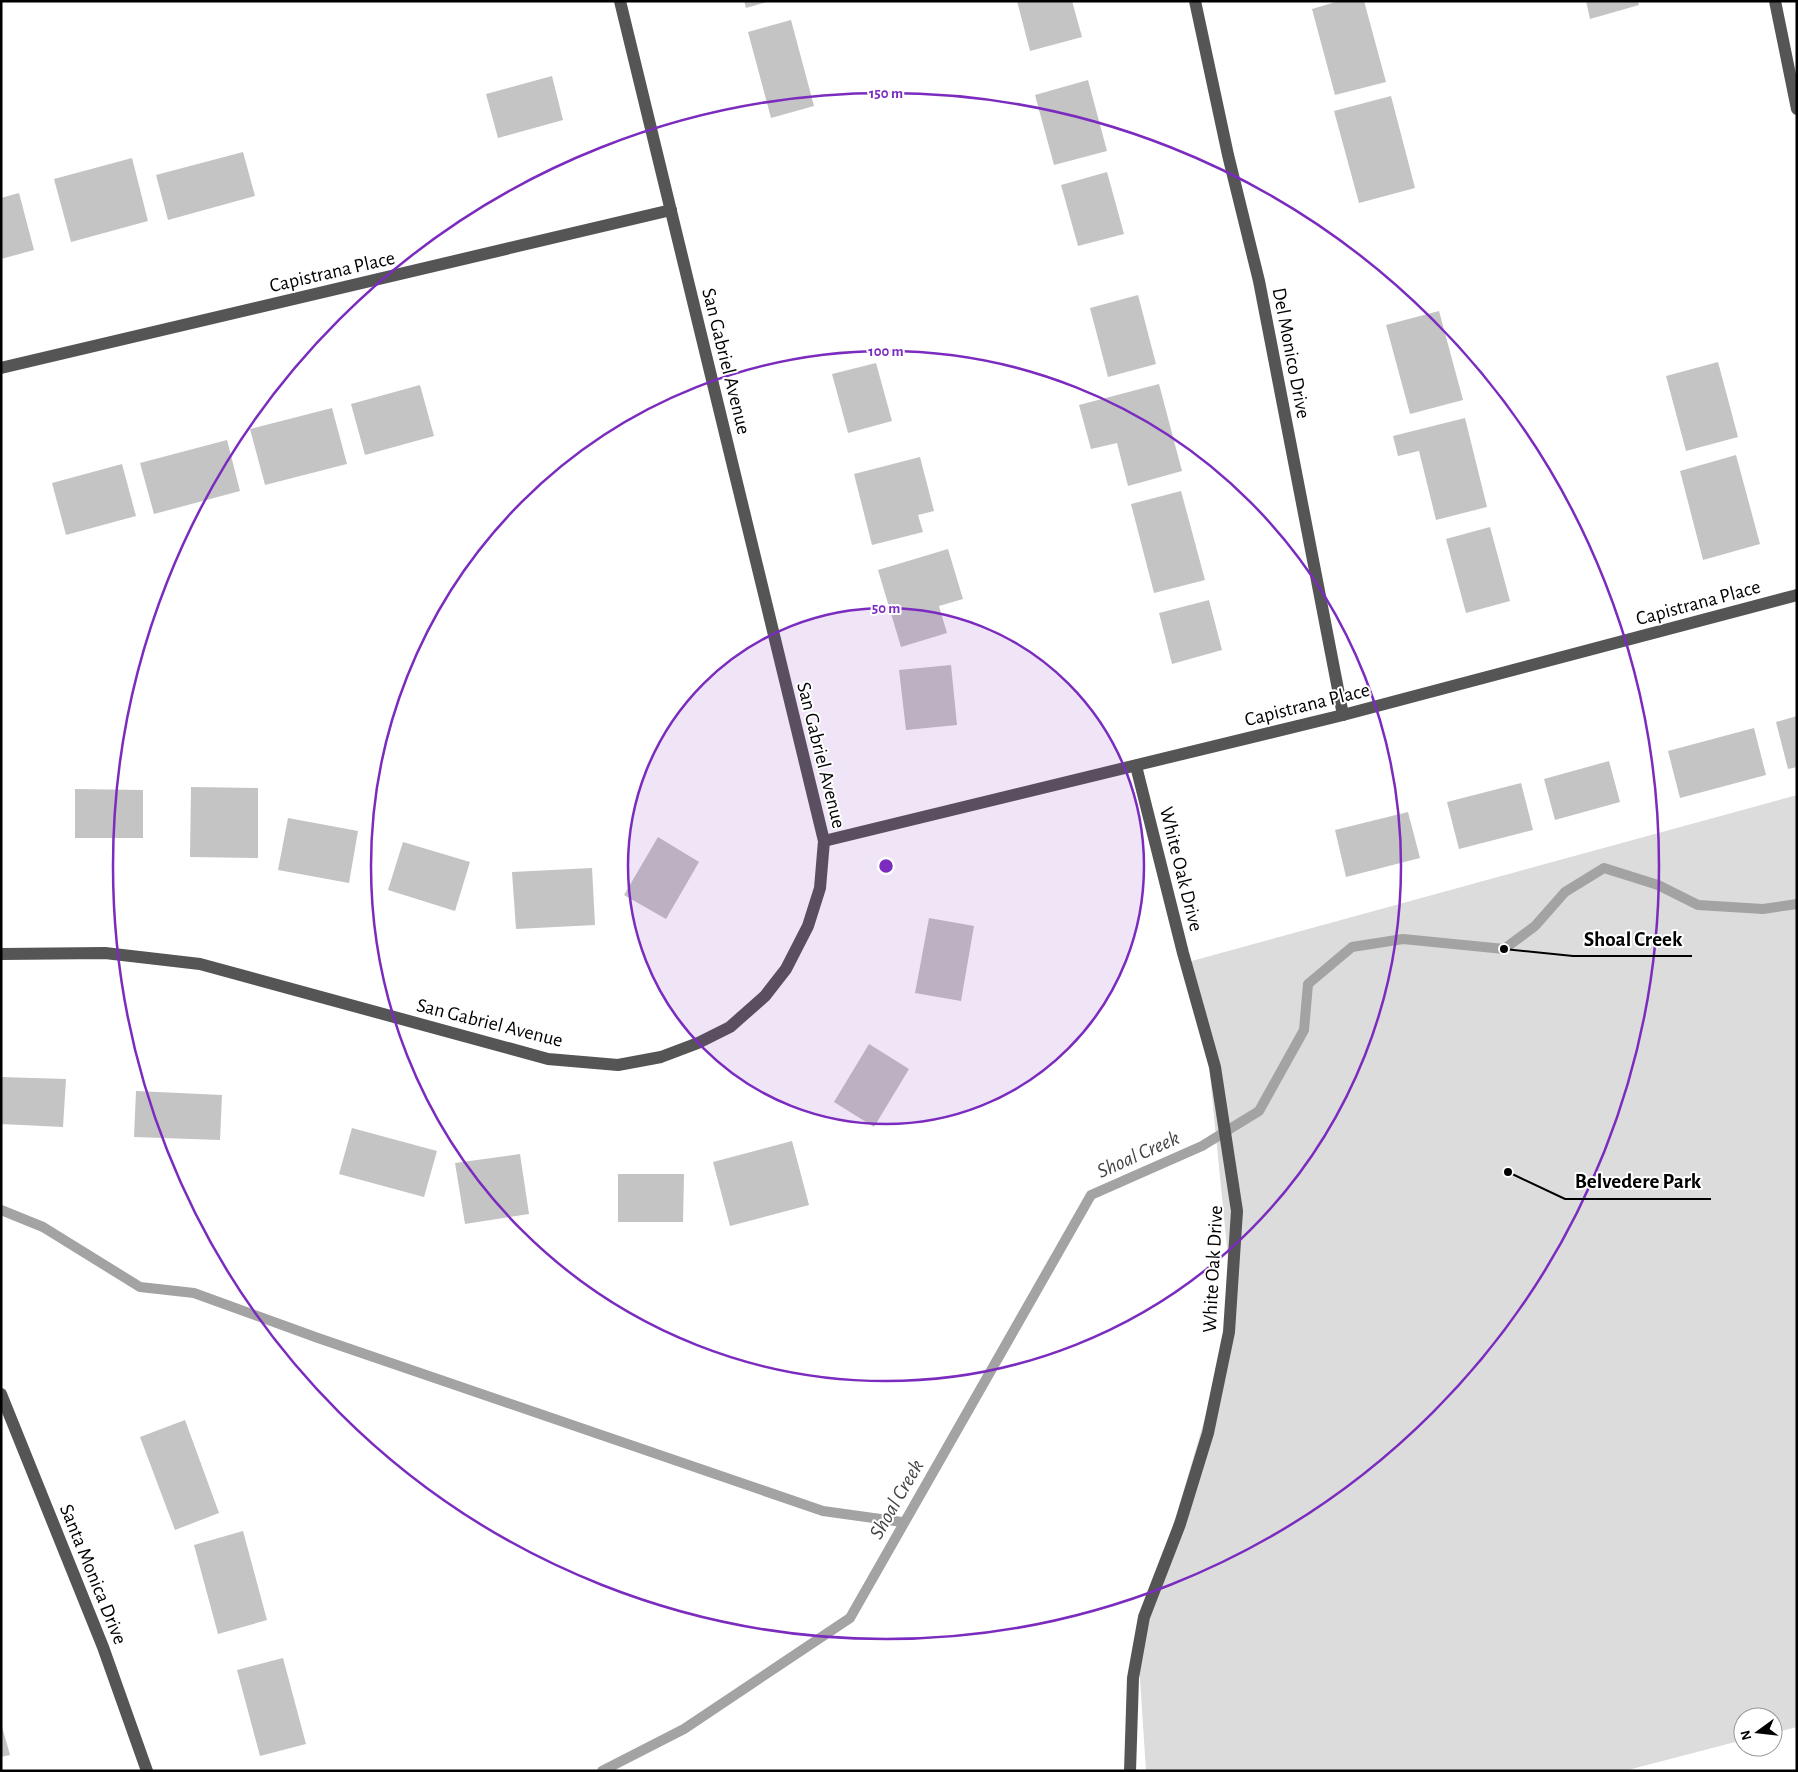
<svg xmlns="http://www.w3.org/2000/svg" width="1798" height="1772" font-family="'Alegreya Sans',sans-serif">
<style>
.green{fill:#dcdcdc}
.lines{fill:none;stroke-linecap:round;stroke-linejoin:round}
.stream{stroke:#a3a3a3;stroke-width:10}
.building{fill:#c4c4c4}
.minor{stroke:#555;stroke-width:12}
.ring{fill:none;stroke:#7b2cbf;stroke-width:2.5}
.labels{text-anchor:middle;stroke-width:4;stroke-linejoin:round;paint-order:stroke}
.street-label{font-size:20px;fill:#000;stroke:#fff}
.water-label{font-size:21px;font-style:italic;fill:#444;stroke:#fff}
.centre{fill:#7b2cbf;stroke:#fff;stroke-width:2.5}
.ring-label{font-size:15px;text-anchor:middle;font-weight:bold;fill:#7b2cbf;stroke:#fff;stroke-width:4;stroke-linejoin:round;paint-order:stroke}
.leader{fill:none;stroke:#000;stroke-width:2}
.callout-dot{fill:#000;stroke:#fff;stroke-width:2}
.callout-label{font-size:21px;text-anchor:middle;font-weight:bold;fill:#000;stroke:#fff;stroke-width:4;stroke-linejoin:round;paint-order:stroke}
</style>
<rect width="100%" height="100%" fill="#fff"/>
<polygon class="green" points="1797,795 1797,1727 1773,1733 1773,1717 1743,1717 1743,1740 1624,1771 1146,1771 1137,1633 1177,1513 1234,1319 1205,1025 1188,962"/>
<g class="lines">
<g class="stream">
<polyline points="1,1210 43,1227 140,1287 194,1293 318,1338 823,1511 902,1522"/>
<polyline points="602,1771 684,1729 850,1618 1091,1195 1202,1146 1259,1111 1304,1030 1308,984 1352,947 1403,939 1504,949 1535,926 1565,892 1604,868 1658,885 1698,905 1763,909 1797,904"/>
</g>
</g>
<g class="building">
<polygon points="744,1 767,1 767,2 746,8"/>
<polygon points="1017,1 1072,1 1082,37 1030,51"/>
<polygon points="1339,1 1364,1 1386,82 1335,95 1312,9"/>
<polygon points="1586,1 1638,1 1639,5 1590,19"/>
<polygon points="791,20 814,106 771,118 748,32"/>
<polygon points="552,76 563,120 498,138 486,94"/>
<polygon points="1088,80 1107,151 1054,165 1035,95"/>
<polygon points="1391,96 1415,188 1359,203 1334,111"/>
<polygon points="243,152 255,196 168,220 156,175"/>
<polygon points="132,158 148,221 71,242 54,179"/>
<polygon points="1107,172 1124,234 1078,246 1061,185"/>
<polygon points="19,193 34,250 1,259 1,198"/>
<polygon points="1138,295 1156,364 1108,377 1090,308"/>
<polygon points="1439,311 1463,400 1410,414 1386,325"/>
<polygon points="1718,362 1738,437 1686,451 1666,376"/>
<polygon points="876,363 892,421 848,433 832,374"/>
<polygon points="1159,384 1182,471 1128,486 1117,443 1091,449 1079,405"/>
<polygon points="420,385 434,436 365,455 351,404"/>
<polygon points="332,408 347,464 265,485 250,429"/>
<polygon points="1465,418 1487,507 1436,520 1419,451 1398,456 1393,436"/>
<polygon points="227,440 240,491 154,514 140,463"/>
<polygon points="1736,455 1760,544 1703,560 1680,471"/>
<polygon points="920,457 934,511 918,515 923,532 872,545 854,474"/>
<polygon points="122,464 136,516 66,535 52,483"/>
<polygon points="1181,491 1205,580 1154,593 1131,504"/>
<polygon points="1490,527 1510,601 1466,613 1446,539"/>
<polygon points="948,549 963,599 939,606 947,633 901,647 878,570"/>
<polygon points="1209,600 1222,650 1172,664 1159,613"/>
<polygon points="951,665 957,725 906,730 899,670"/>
<polygon points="1797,716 1797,767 1788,769 1776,722"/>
<polygon points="1754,728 1766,775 1680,798 1668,751"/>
<polygon points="1609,761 1620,802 1555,820 1544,779"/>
<polygon points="1521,783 1533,830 1459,849 1447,802"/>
<polygon points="191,787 258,788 258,858 190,857"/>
<polygon points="75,789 143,790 143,838 75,838"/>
<polygon points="1408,812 1420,858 1346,877 1335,830"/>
<polygon points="288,818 358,831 349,883 278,870"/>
<polygon points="658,837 699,862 666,919 624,895"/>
<polygon points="403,842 470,862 455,911 388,890"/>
<polygon points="592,868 595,925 516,929 512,872"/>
<polygon points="929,918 974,926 961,1001 915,993"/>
<polygon points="869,1044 909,1069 874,1127 834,1102"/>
<polygon points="1,1077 66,1079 63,1127 1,1124"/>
<polygon points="136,1091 222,1095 220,1140 134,1137"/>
<polygon points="352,1128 437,1151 424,1197 339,1174"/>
<polygon points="792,1141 809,1205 730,1226 713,1162"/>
<polygon points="520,1154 529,1214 465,1224 455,1163"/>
<polygon points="618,1174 684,1174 683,1222 618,1222"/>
<polygon points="185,1420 219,1513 175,1530 140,1437"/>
<polygon points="243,1531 267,1620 218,1634 194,1545"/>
<polygon points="283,1658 306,1744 260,1756 237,1670"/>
<polygon points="1,1723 10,1755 1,1757"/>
</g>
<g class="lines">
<g class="minor">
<polyline points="1195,1 1228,155 1259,281 1343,715"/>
<polyline points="1775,1 1797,109"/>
<polyline points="1,368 671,210"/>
<polyline points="824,841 1343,715 1797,595"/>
<polyline points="1,954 105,953 200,964 548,1059 618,1065 661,1057 698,1043 730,1027 765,996 786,969 808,926 820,888 824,841 620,1"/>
<polyline points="1,1394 103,1647 147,1771"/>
<polyline points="1130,1771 1133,1678 1144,1617 1180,1524 1208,1433 1229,1332 1237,1211 1215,1067 1183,953 1136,766"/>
</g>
</g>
<circle cx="886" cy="866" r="258" fill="#7b2cbf" fill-opacity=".12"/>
<g class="ring">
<circle cx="886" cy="866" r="258"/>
<circle cx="886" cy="866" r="515"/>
<circle cx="886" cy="866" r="773"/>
</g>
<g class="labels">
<g class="street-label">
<text transform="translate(332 271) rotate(-13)" y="7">Capistrana Place</text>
<text transform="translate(1292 353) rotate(79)" y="7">Del Monico Drive</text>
<text transform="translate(727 361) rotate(76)" y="7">San Gabriel Avenue</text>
<text transform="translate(1698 602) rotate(-15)" y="7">Capistrana Place</text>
<text transform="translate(1307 704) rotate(-14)" y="7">Capistrana Place</text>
<text transform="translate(822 755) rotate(76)" y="7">San Gabriel Avenue</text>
<text transform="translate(1182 869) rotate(76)" y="7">White Oak Drive</text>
<text transform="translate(490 1022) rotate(14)" y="7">San Gabriel Avenue</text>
<text transform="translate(1212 1269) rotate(-87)" y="7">White Oak Drive</text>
<text transform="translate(94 1574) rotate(68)" y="7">Santa Monica Drive</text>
</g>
<g class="water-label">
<text transform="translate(1138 1154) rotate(-24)" y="7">Shoal Creek</text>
<text transform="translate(896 1499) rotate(-60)" y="7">Shoal Creek</text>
</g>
</g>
<circle cx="886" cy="866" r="8" class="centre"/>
<g class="ring-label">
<text x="886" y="98">150 m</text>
<text x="886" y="356">100 m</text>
<text x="886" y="613">50 m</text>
</g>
<path class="leader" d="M1504 949L1573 956H1692M1508 1172L1565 1199H1711"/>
<g class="callout-dot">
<circle cx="1504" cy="949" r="5"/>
<circle cx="1508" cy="1172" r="5"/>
</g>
<g class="callout-label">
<text x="1633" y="946">Shoal Creek</text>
<text x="1638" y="1188">Belvedere Park</text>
</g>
<rect width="1798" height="1772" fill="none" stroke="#000000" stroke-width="5"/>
<g transform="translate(1758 1732) rotate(255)"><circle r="24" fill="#ffffff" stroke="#999999"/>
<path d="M0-4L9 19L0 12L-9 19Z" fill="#000000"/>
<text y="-8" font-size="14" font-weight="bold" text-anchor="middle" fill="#000000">N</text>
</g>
</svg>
